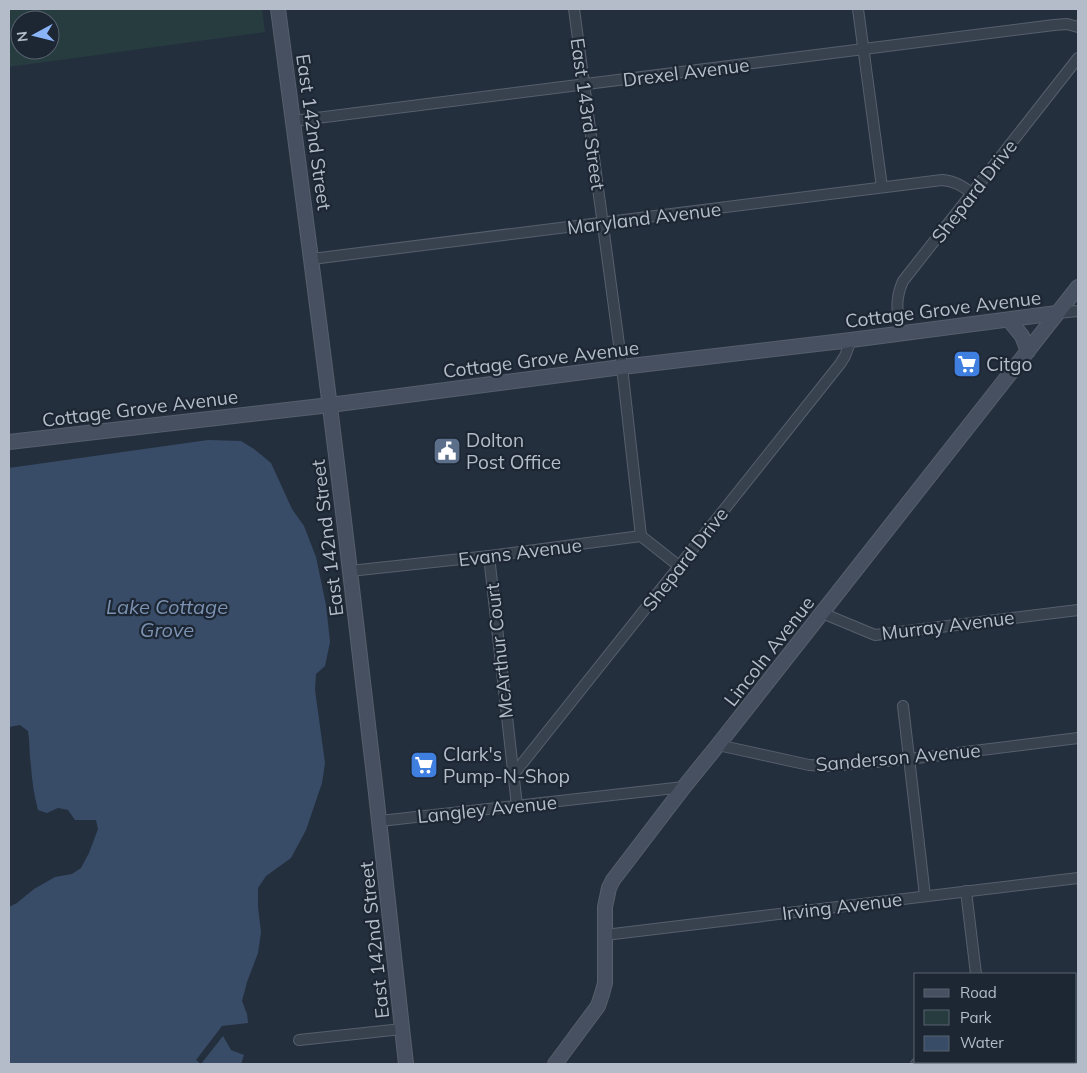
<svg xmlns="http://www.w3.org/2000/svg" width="1087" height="1073" font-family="Mulish,sans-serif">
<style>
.green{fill:#263c3f;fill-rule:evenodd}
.water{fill:#394c67}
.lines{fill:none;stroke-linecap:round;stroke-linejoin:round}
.street-casing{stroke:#565f6c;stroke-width:12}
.secondary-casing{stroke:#565f6c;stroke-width:16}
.street{stroke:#38414e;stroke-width:10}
.secondary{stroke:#465061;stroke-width:14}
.labels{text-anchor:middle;stroke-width:4.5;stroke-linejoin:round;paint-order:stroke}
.street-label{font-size:19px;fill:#b4bcc9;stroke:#1d2633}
.poi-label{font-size:19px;fill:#b4bcc9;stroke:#1d2633;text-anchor:start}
.water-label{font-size:20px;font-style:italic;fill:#7c92b1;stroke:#1d2633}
</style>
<rect width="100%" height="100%" fill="#242f3e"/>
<path class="green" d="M9 9H262L265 32 9 67ZM20 20H50V50H20Z"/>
<g class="water">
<path d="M208 440 241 441 254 449 271 463 292 509 304 526 316 557 326 605 330 642 325 666 316 674 315 690 325 763 322 783 306 830 291 858 266 876 258 888V907L261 932 258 953 247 982 242 1001 247 1014 248 1023 222 1026 196 1060 201 1064H9V907L17 903 34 889 55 877 72 874 81 868 89 853 98 829 96 820H75L68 810 58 808 47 813 38 810C34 795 32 781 31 766 29 754 30 743 28 731L20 725 9 727V468Z"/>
<polygon points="223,1036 231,1050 244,1055 241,1064 201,1064"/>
</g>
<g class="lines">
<defs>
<g id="street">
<polyline points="574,9 622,367 641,536"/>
<polyline points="858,9 882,187"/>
<polyline points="293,121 1054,25 1067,24 1078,27"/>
<path d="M312 259 942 180C955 181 962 186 972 193"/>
<polyline points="1057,313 1078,311"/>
<path d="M900 333C898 313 894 301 903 281L1078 58"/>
<polyline points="489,556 517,806"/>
<polyline points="350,571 489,556 641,536 679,566"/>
<polyline points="822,613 875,635 1078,610"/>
<polyline points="903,706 925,896"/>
<polyline points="718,745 809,765 829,766 909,759 1078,738"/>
<polyline points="513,775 840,364 845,356 851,340"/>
<polyline points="380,821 684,787"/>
<polyline points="966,891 976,974"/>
<polyline points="605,935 1078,878"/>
<polyline points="299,1040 402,1029"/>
<polyline points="985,1062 986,1064"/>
<polyline points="916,1064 936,1062"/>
</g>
<g id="secondary">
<path d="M278 9C303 196 328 383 350 571 370 735 388 900 406 1064"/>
<polyline points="1009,320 1022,336 1028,351"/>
<polyline points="9,442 330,405 622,367 851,340 1057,313"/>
<polyline points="555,1064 598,1006 602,994 605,983 605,907 609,888 613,880 684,787 718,745 1078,287"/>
</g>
</defs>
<use href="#street" class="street-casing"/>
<use href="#secondary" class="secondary-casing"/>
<use href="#street" class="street"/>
<use href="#secondary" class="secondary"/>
</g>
<defs>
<symbol id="supermarket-square" viewBox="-11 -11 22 22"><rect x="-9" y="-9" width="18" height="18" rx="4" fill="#3f7fe0" stroke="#1d2633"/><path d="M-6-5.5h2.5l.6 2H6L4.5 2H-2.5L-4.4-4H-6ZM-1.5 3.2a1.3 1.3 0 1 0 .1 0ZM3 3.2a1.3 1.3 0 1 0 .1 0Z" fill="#fff"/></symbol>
<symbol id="civic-square" viewBox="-11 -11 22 22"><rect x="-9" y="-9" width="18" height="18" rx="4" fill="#5c6f8a" stroke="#1d2633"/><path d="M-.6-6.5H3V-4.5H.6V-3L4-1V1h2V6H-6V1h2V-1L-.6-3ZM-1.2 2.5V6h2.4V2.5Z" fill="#fff"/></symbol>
</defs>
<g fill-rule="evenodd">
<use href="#supermarket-square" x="951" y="348" width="32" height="32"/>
<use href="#civic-square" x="431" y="435" width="32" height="32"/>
<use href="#supermarket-square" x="408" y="749" width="32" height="32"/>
</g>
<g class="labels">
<g class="street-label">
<text transform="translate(686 72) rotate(-7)" y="7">Drexel Avenue</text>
<text transform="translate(588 114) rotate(82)" y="7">East 143rd Street</text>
<text transform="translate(314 132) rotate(82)" y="7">East 142nd Street</text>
<text transform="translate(974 191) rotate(-52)" y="7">Shepard Drive</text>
<text transform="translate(644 218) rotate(-7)" y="7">Maryland Avenue</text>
<text transform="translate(943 309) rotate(-7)" y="7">Cottage Grove Avenue</text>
<text transform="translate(541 359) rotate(-7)" y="7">Cottage Grove Avenue</text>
<text transform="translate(140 408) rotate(-7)" y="7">Cottage Grove Avenue</text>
<text transform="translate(327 538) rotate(-97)" y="7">East 142nd Street</text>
<text transform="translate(520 552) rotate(-7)" y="7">Evans Avenue</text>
<text transform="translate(685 559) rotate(-52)" y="7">Shepard Drive</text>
<text transform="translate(948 625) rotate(-7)" y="7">Murray Avenue</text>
<text transform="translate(499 651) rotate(-96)" y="7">McArthur Court</text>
<text transform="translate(769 651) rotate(-52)" y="7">Lincoln Avenue</text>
<text transform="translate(898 757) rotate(-5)" y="7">Sanderson Avenue</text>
<text transform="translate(487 809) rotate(-6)" y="7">Langley Avenue</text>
<text transform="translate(842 906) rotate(-7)" y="7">Irving Avenue</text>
<text transform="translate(374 940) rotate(-96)" y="7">East 142nd Street</text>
</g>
<g class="poi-label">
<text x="986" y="371">Citgo</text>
<text x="466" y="447">Dolton<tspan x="466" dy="22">Post Office</tspan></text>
<text x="443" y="761">Clark's<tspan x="443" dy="22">Pump-N-Shop</tspan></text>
</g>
<g class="water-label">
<text x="167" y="614">Lake Cottage<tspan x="167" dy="23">Grove</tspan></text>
</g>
</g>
<rect width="1087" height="1073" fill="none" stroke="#b4bcc9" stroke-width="20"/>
<rect x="914" y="973" width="162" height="90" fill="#1d2633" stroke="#59626f"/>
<rect x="924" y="989" width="25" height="8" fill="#465061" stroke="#59626f"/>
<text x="960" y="998" font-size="15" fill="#b4bcc9">Road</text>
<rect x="924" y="1010" width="25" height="15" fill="#263c3f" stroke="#59626f"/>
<text x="960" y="1023" font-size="15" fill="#b4bcc9">Park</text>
<rect x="924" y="1036" width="25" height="15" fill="#394c67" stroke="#59626f"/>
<text x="960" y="1048" font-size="15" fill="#b4bcc9">Water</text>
<g transform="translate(35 35) rotate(263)"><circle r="24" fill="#1d2633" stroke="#59626f"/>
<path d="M0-4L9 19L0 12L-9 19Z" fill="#8ab4f8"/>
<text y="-8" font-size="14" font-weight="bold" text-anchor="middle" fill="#b4bcc9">N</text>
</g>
</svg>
